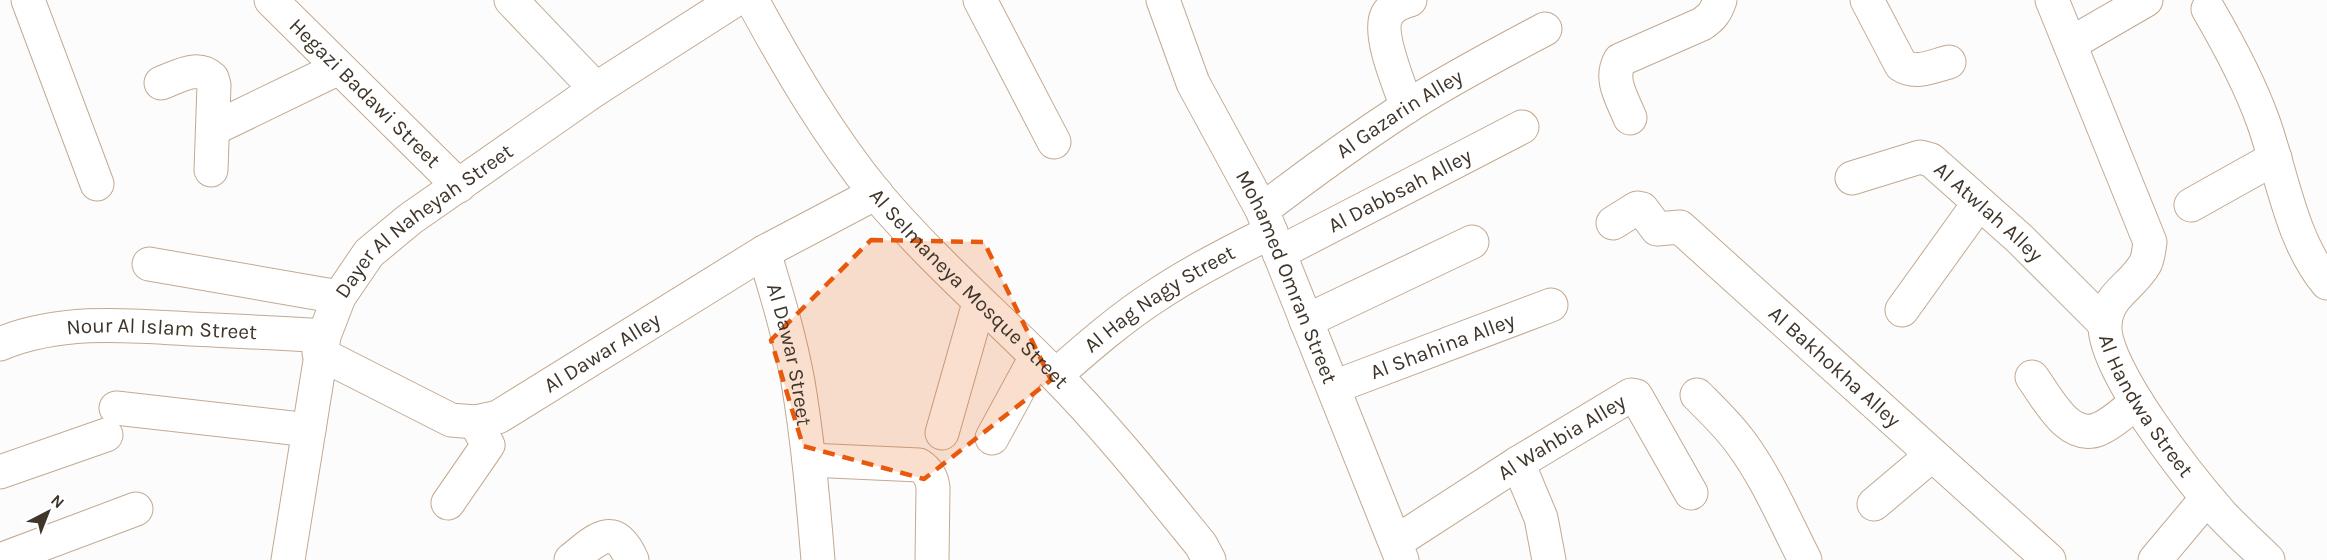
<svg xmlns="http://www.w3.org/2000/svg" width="2327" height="560" font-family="Karla,sans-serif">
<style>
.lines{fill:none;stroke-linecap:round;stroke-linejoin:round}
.minor-casing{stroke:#c3a990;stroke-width:35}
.minor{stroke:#fff;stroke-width:33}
.marked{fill:#e8590c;fill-opacity:0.2;stroke:#e8590c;stroke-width:4.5;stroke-dasharray:12 8;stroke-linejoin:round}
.labels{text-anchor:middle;stroke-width:6;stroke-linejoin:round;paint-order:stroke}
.street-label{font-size:21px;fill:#40352b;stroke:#fff}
</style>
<rect width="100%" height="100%" fill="#fcfcfc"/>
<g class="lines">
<defs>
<g id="minor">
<polyline points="28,0 97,184"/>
<path id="s1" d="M271 0 459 186"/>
<polyline points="511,0 596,89"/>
<path id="s2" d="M752 0C789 68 828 135 877 195 932 260 996 315 1056 376 1108 429 1154 487 1201 545L1209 560"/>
<polyline points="980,0 1054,142"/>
<path id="s3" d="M1163 0 1193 83 1262 210 1402 560"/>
<path d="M1867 0 1901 65C1916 75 1933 66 1949 62"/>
<path id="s4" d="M2052 0 2150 242C2149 249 2148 259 2145 264 2132 287 2108 294 2105 323 2101 368 2192 481 2222 515 2237 531 2253 545 2268 560"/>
<path d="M2208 9C2229 45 2249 82 2263 121 2282 174 2291 240 2327 283"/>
<polyline points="2070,44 2146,0"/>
<path d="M161 83C178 77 197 64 212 78L214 85 211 170"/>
<path d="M1407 107C1400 87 1377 33 1387 15 1392 6 1400 3 1410 0"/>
<path d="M1630 118C1622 98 1609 79 1620 60L1702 24C1712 17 1716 12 1720 0"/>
<polyline points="213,129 339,68"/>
<path id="s5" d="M1852 178 1920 157 1931 160 2020 239 2105 324"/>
<polyline points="2191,205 2275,158"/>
<path id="s6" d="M1262 210C1309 174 1356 140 1405 108 1450 79 1498 54 1545 29"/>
<path id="s7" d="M1613 223 1637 208 1642 209 1657 229 1680 227 2049 560"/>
<path id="s8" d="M764 252C777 295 790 338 798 382 808 441 813 500 818 560"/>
<path id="s9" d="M1279 253 1522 127"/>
<polyline points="149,264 339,297"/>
<polyline points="1902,310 1979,203"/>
<polyline points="1306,321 1472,242"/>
<path id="s10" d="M0 344C60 319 127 325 191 329 235 331 279 333 324 336"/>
<path id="s11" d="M319 353 451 420 475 422 498 417 764 252 876 193"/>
<path id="s12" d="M1056 375C1088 347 1121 318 1157 295 1193 271 1232 251 1271 232"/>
<path d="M2032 377C2047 397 2068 442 2099 429 2112 424 2125 411 2137 402"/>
<path id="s13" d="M1334 387 1551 305"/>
<path d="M1697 395C1712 410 1728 425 1741 443 1767 478 1785 521 1805 560"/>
<polyline points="116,408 309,430"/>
<polyline points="942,433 979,303"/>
<polyline points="992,438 1036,357"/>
<path d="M809 460 919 465C928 471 932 477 933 488L932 560"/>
<polyline points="1518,463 1541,518 1549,560"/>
<polyline points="0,472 106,435"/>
<polyline points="448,503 488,445 475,422"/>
<polyline points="1874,504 1932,455"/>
<path id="s14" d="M1396 542 1518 463 1631 395 1636 396 1691 493"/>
<polyline points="0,560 136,509"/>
<path id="s15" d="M288 560 324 336 339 297 369 253 410 219 596 89 735 0"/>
<path d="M571 560C596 540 614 519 632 560"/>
<polyline points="2155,560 2207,498"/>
</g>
</defs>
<use href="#minor" class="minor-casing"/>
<use href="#minor" class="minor"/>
</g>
<path class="marked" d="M871 240 984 242 1051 380 924 479 803 446 771 340Z"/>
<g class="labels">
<g class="street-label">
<text dy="7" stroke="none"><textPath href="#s1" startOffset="132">Hegazi Badawi Street</textPath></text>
<text dy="7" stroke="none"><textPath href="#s6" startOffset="168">Al Gazarin Alley</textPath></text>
<text dy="7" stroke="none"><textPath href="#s9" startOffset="136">Al Dabbsah Alley</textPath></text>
<text dy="7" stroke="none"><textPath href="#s5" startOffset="160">Al Atwlah Alley</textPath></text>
<text dy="7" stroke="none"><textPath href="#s15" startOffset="384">Dayer Al Naheyah Street</textPath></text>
<text dy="7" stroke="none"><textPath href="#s3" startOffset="304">Mohamed Omran Street</textPath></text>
<text dy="7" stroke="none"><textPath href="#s2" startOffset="363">Al Selmaneya Mosque Street</textPath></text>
<text dy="7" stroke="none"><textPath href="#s12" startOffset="129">Al Hag Nagy Street</textPath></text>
<text dy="7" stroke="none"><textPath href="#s10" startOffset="164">Nour Al Islam Street</textPath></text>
<text dy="7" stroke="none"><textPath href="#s13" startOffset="116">Al Shahina Alley</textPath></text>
<text dy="7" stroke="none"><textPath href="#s11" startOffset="318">Al Dawar Alley</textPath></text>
<text dy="7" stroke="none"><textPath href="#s8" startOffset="106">Al Dawar Street</textPath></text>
<text dy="7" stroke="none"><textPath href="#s7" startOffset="290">Al Bakhokha Alley</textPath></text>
<text dy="7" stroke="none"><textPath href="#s4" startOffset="450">Al Handwa Street</textPath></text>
<text dy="7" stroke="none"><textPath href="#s14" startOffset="196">Al Wahbia Alley</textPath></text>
</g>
</g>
<g transform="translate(48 512) rotate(42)" stroke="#ffffff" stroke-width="4.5" paint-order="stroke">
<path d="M0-4.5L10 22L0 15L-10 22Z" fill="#40352b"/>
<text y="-9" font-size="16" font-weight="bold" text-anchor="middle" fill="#40352b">N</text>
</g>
</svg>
